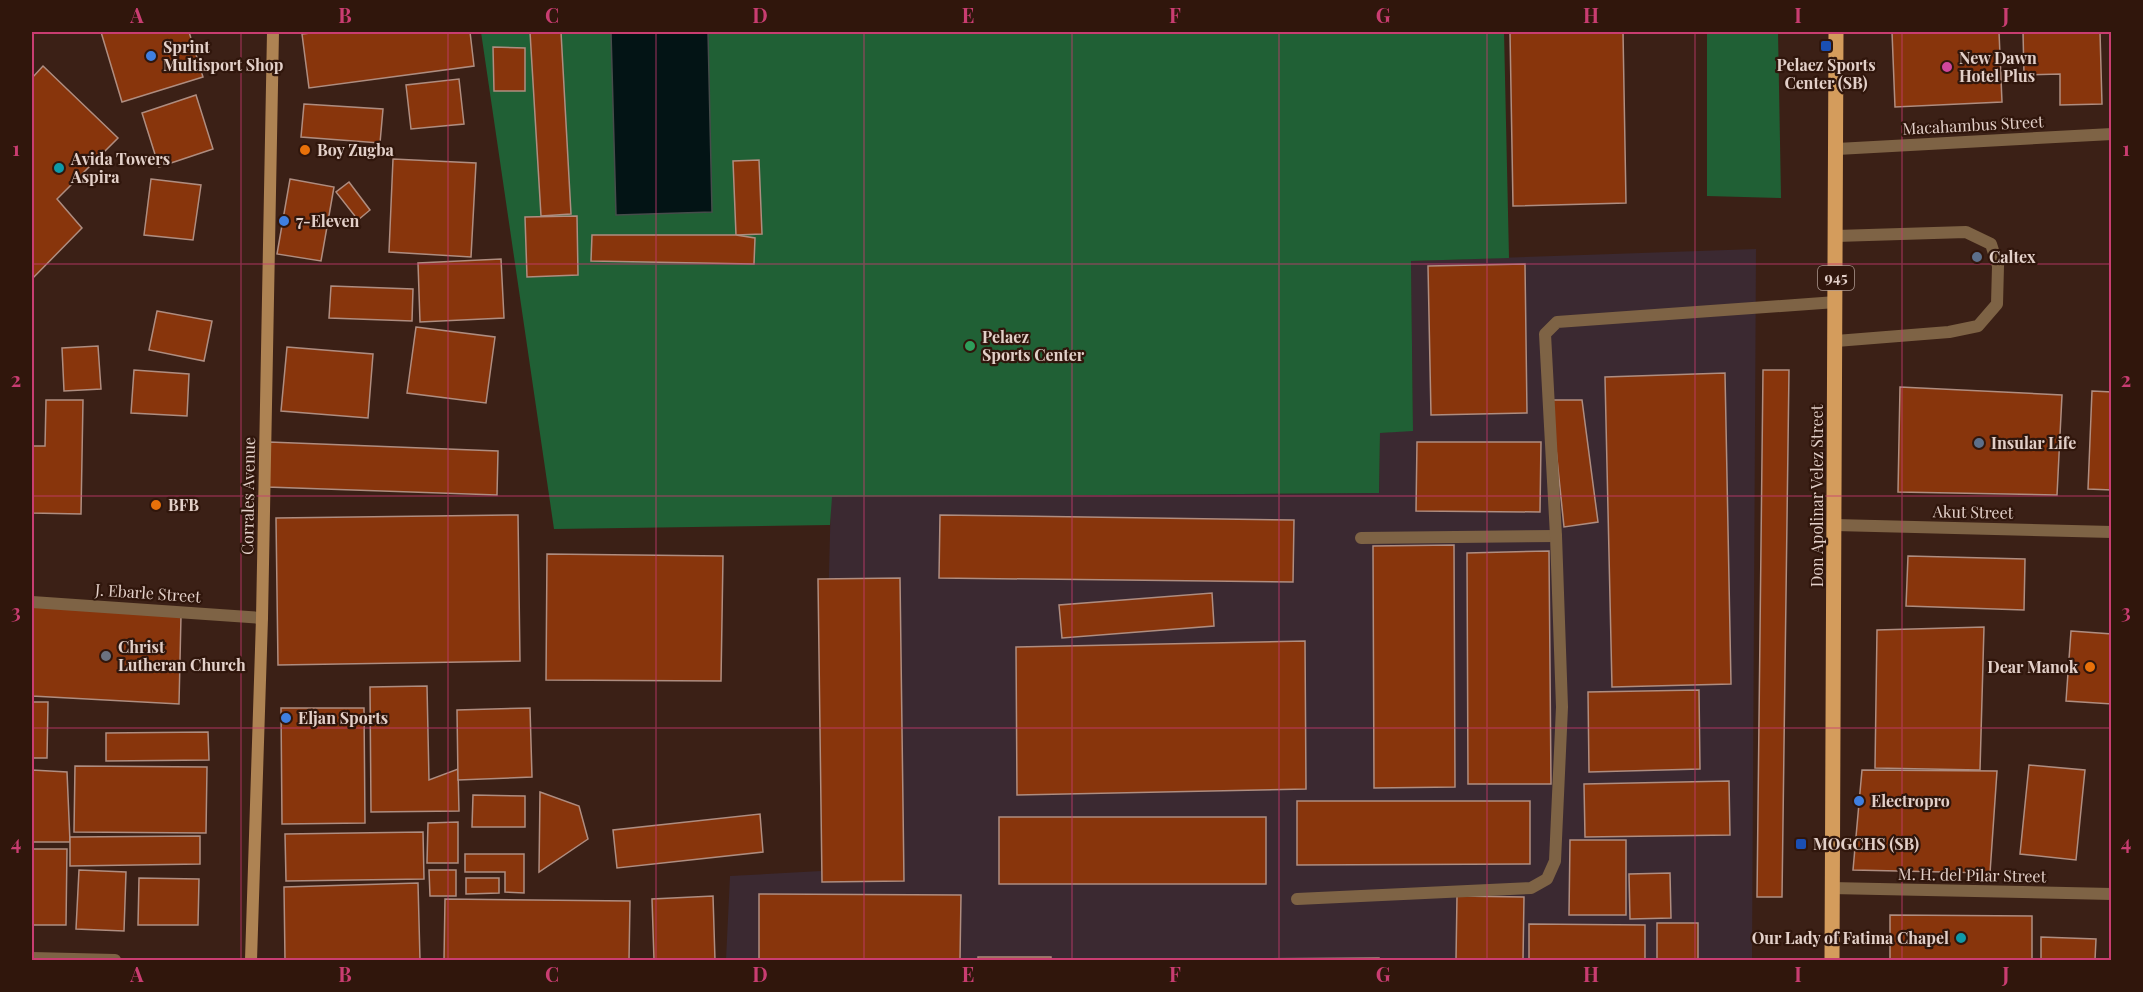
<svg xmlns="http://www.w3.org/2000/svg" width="2143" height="992" font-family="'Playfair Display',serif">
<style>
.education{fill:#3b2931}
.green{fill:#206035}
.water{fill:#031415;stroke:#464c4b;stroke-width:1.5}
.building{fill:#88350c;stroke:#af8d80;stroke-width:1.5}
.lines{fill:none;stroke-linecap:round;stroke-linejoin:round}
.service{stroke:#7e6345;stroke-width:12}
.minor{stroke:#7e6345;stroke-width:12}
.secondary{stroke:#ae8353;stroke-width:12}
.primary{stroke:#d49c5c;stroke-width:15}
.grid{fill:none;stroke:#c93d71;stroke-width:1.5;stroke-opacity:0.55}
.transit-dot{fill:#1a4fb4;stroke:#30160c;stroke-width:2}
.shop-dot{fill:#3f7fe0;stroke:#30160c;stroke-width:2}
.hotel-dot{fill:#d1479c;stroke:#30160c;stroke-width:2}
.food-dot{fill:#e8710a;stroke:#30160c;stroke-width:2}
.culture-dot{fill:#0f9aa8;stroke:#30160c;stroke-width:2}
.service-dot{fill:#5c6f8a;stroke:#30160c;stroke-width:2}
.leisure-dot{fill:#2e9e5b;stroke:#30160c;stroke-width:2}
.worship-dot{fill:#6b7280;stroke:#30160c;stroke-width:2}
.labels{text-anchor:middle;stroke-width:4.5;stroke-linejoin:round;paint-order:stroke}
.shield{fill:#30160c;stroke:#ad9890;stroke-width:1.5}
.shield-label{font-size:15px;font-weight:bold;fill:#e3d0c9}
.poi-label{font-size:16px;font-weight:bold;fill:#e3d0c9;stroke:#30160c;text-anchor:start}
.street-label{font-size:16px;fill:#e3d0c9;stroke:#30160c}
.neatline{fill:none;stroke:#c93d71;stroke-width:2}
.grid-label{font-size:20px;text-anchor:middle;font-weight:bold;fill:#c93d71}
</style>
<rect width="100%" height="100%" fill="#3b2016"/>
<polygon class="education" points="1756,249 1752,960 726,960 730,876 821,871 831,497 1379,493 1380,433 1413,430 1411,261"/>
<g class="green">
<polygon points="481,32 1504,32 1509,258 1411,261 1413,431 1380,433 1379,493 832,497 830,525 554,529"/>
<polygon points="1707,32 1778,32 1781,198 1707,196"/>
</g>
<polygon class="water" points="611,32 708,32 712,212 616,215"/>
<g class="building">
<polygon points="101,32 189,32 203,77 122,102"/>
<polygon points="319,32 470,32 474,66 309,88 302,34"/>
<polygon points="530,32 561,32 571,214 541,216"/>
<polygon points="1510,32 1623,32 1626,203 1513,206"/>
<polygon points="1892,32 1999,32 2002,102 1895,107"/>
<polygon points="2023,32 2100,32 2102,104 2060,105 2060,74 2024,75"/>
<polygon points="493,47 525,48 525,91 494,91"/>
<polygon points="43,66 118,138 57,199 82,228 32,279 32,78"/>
<polygon points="459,79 464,124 411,129 406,85"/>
<polygon points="196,95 213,149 159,167 142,113"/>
<polygon points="304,104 383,109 380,143 301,137"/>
<polygon points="393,159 476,163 471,257 389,252"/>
<polygon points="759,160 762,234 736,235 733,161"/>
<polygon points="151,179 201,185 193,240 144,235"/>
<polygon points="290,179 334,187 321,261 277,254"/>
<polygon points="349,182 370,210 358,220 336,192"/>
<polygon points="577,216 578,275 527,277 525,217"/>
<polygon points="592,235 736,235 755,238 754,264 591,261"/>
<polygon points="501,259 504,318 420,322 418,263"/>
<polygon points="1525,264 1527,413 1431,415 1428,266"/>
<polygon points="331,286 413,289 412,321 329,318"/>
<polygon points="157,311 212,321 204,361 149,350"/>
<polygon points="416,327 495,337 486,403 407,393"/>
<polygon points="98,346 101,389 64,391 62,348"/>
<polygon points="287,347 373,354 368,418 281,411"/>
<polygon points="134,370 189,374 187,416 131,413"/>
<polygon points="1763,370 1789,370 1782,897 1757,897"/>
<polygon points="1725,373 1731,684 1612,687 1605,377"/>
<polygon points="1900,387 2062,395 2057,495 1898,492"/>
<polygon points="2092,391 2112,392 2112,490 2088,489"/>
<polygon points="46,400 83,400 81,514 32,513 32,446 45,446"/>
<polygon points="1551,400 1582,400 1598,522 1564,527"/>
<polygon points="269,442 498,451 497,495 267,487"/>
<polygon points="1417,442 1541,442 1540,512 1416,511"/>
<polygon points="518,515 520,661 278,665 276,518"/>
<polygon points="940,515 1294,520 1293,582 939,578"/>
<polygon points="1454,545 1455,787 1374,788 1373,546"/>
<polygon points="1549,551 1551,784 1468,784 1467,553"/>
<polygon points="547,554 723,556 721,681 546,680"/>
<polygon points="1908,556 2025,559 2024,610 1906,606"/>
<polygon points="900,578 904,881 822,882 818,579"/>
<polygon points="1212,593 1214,626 1062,638 1059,605"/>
<polygon points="32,606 181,616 179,704 32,696"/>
<polygon points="1984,627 1980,770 1875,768 1877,630"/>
<polygon points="2071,631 2112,634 2112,704 2066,701"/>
<polygon points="1305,641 1306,789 1017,795 1016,647"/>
<polygon points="427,686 429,780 458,769 459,811 371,812 370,687"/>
<polygon points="1699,690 1700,769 1589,772 1588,692"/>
<polygon points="32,702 48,702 47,758 32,758"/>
<polygon points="281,708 364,708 365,823 282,824"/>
<polygon points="530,708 532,777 458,780 457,710"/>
<polygon points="208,732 209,760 106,761 106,733"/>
<polygon points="2029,765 2085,770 2076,860 2020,854"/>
<polygon points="75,766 207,767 206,833 74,832"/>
<polygon points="32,770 67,772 70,842 32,842"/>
<polygon points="1862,770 1997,771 1990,873 1853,870"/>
<polygon points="1729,781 1730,835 1585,837 1584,784"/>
<polygon points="540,792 579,806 588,839 539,872"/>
<polygon points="473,795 525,796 525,827 472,827"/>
<polygon points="1297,801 1530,801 1530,864 1297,865"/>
<polygon points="760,814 763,852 617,868 613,830"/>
<rect x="999" y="817" width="267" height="67"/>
<polygon points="458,822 458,863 427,863 428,823"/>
<polygon points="423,832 424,879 286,881 285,834"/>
<polygon points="200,836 200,864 70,866 70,837"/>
<polygon points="1570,840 1626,840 1626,915 1569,915"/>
<polygon points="32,849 67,849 66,925 32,925"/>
<polygon points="465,854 524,854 524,893 505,892 505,872 465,872"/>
<polygon points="79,870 126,872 124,931 76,929"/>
<polygon points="429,870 456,870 456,896 430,896"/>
<polygon points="1670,873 1671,918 1630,919 1629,874"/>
<polygon points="139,878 199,879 198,925 138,925"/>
<polygon points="466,878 499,878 499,893 466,894"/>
<polygon points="418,883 420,960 285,960 284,887"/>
<polygon points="759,894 961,895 960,960 759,960"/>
<polygon points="713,896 715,960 654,960 652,899"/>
<polygon points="1457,896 1524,897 1523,960 1456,960"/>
<polygon points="445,899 630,901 629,960 444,960"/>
<polygon points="1890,915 2032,916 2032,960 1890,960"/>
<rect x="1657" y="923" width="41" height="37"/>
<polygon points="1529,924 1645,925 1645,960 1529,960"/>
<polygon points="2041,937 2096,939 2095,960 2041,960"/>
<rect x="978" y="957" width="73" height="3"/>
<polygon points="1379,958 1379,960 1061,960"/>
</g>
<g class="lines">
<g class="service">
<polyline points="1836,236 1966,232 1991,244 1998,266 1997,304 1978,326 1949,332 1836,341"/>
<polyline points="1361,538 1556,536"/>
<polyline points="1297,899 1531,888 1547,879 1555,861 1562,707 1556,536 1545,334 1557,322 1836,302"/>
</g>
<g class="minor">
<polyline points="1837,149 2112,134"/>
<polyline points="1835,525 2112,532"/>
<polyline points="32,602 262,618"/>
<polyline points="1831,888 2112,894"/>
<polyline points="32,958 115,960"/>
</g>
<polyline class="secondary" points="251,960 262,618 273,32"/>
<polyline class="primary" points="1832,960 1836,32"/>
</g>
<path class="grid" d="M241 32V960M448 32V960M656 32V960M864 32V960M1072 32V960M1279 32V960M1487 32V960M1695 32V960M1902 32V960M32 264H2112M32 496H2112M32 728H2112"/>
<g class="transit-dot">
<rect x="1820" y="40" width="12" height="12" rx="3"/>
<rect x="1795" y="838" width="12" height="12" rx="3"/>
</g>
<g class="shop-dot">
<circle cx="151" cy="56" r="6"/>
<circle cx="284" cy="221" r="6"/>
<circle cx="286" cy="718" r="6"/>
<circle cx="1859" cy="801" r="6"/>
</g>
<circle class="hotel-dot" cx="1947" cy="67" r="6"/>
<g class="food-dot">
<circle cx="305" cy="150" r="6"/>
<circle cx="156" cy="505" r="6"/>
<circle cx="2090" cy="667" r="6"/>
</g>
<g class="culture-dot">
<circle cx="59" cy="168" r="6"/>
<circle cx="1961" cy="938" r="6"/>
</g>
<g class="service-dot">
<circle cx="1977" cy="257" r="6"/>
<circle cx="1979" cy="443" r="6"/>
</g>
<circle class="leisure-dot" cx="970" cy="346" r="6"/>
<circle class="worship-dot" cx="106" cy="656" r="6"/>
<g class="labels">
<rect class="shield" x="1818" y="266" width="36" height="24" rx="4.5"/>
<g class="shield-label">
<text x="1836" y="283">945</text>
</g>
<g class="poi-label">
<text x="163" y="53">Sprint<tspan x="163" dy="18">Multisport Shop</tspan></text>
<text x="1959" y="64">New Dawn<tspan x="1959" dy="18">Hotel Plus</tspan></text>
<text x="1826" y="71" text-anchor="middle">Pelaez Sports<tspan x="1826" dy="18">Center (SB)</tspan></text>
<text x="317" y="156">Boy Zugba</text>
<text x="71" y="165">Avida Towers<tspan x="71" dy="18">Aspira</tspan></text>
<text x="296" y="227">7-Eleven</text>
<text x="1989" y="263">Caltex</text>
<text x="982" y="343">Pelaez<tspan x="982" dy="18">Sports Center</tspan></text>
<text x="1991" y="449">Insular Life</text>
<text x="168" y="511">BFB</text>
<text x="118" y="653">Christ<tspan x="118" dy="18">Lutheran Church</tspan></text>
<text x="2078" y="673" text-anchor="end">Dear Manok</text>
<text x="298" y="724">Eljan Sports</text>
<text x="1871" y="807">Electropro</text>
<text x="1813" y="850">MOGCHS (SB)</text>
<text x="1949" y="944" text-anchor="end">Our Lady of Fatima Chapel</text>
</g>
<g class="street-label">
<text transform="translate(1973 125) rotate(-3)" y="6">Macahambus Street</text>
<text transform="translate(248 496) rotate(-89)" y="6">Corrales Avenue</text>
<text transform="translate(1817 496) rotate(-90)" y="6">Don Apolinar Velez Street</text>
<text transform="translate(1973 512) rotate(1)" y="6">Akut Street</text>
<text transform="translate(148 593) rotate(4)" y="6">J. Ebarle Street</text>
<text transform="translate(1972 875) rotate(1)" y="6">M. H. del Pilar Street</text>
</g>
</g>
<rect width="2143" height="992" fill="none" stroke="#30160c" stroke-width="66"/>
<rect x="33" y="33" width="2077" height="926" class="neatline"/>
<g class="grid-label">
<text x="137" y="23">A</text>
<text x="345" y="23">B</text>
<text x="552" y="23">C</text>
<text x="760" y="23">D</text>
<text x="968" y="23">E</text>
<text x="1175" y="23">F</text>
<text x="1383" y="23">G</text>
<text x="1591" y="23">H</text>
<text x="1798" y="23">I</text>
<text x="2006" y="23">J</text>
<text x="16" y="156">1</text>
<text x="2126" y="156">1</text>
<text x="16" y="387">2</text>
<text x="2126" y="387">2</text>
<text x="16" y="619">3</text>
<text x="2126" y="619">3</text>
<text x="16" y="850">4</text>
<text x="2126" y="850">4</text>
<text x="137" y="982">A</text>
<text x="345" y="982">B</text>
<text x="552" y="982">C</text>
<text x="760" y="982">D</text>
<text x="968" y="982">E</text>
<text x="1175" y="982">F</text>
<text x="1383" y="982">G</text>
<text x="1591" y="982">H</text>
<text x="1798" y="982">I</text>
<text x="2006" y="982">J</text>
</g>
</svg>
